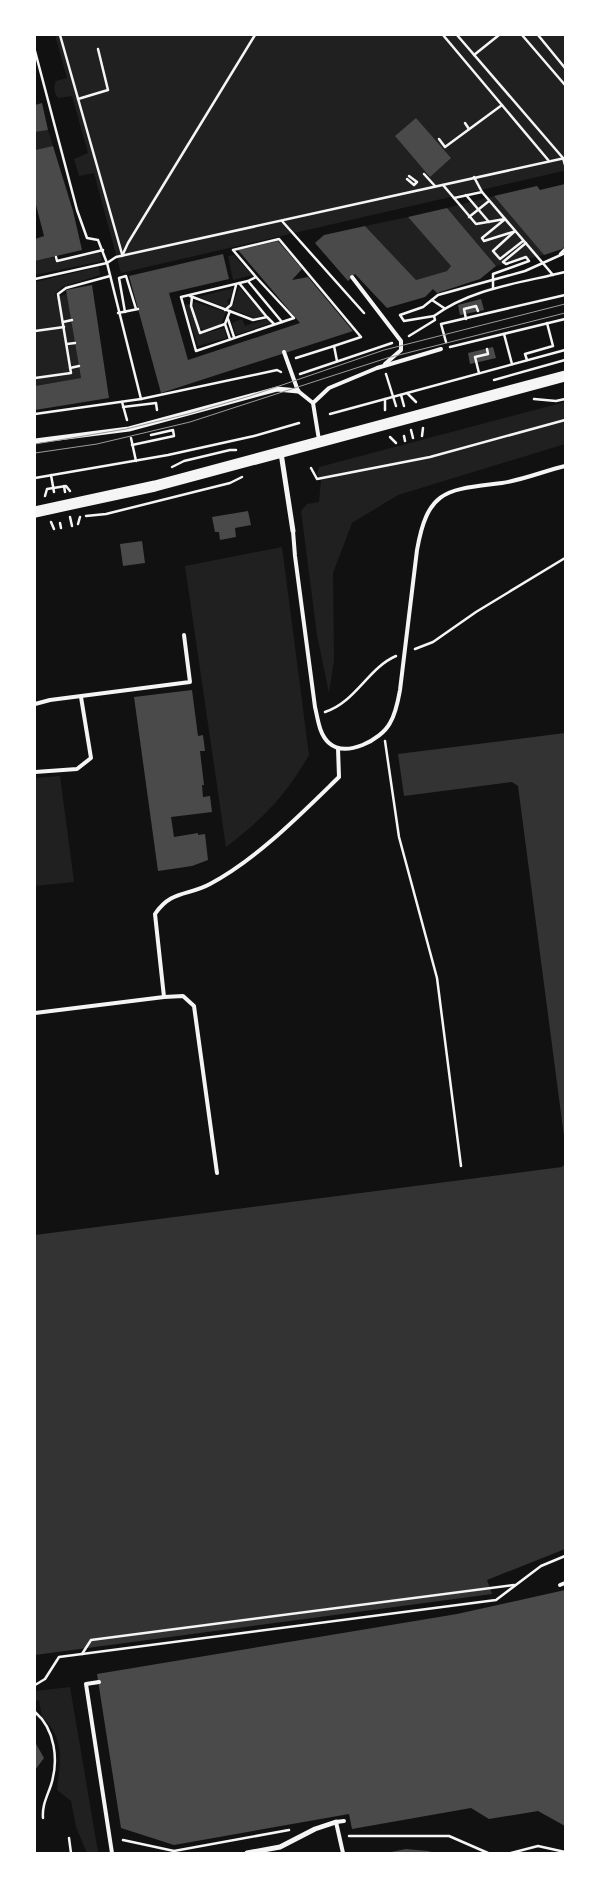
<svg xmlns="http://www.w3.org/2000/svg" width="600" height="1888" font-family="Arial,sans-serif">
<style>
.green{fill:#202020}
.water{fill:#333}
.building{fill:#4a4a4a}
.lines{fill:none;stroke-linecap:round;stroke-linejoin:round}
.path{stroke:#f5f5f5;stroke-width:2.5}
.service{stroke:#f5f5f5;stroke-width:4}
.minor{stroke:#f5f5f5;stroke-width:5}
.primary{stroke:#f5f5f5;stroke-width:11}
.tram{stroke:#9a9a9a;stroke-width:1}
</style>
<rect width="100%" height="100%" fill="#111"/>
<g class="green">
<path d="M55 35H565V173L563 171 121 273 94 173 79 176 74 159 88 153 72 96 58 98C54 93 53 87 56 81L67 78Z"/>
<polygon points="48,130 53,146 35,150 35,132"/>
<polygon points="494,196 544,255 496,266 447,208"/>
<polygon points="408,217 451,266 447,271 416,280 365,226"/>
<polygon points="100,251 102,261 35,275 35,261 54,257 55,262"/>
<polygon points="234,255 252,275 233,280 228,256"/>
<polygon points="99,267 100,275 62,287 55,294 56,297 67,294 81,378 35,386 35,282"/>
<polygon points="239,287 264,315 255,318 229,308 233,305"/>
<polygon points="233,288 231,297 227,301 229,305 225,307 198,297"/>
<polygon points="195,302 226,312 221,324 204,330 199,328 193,305"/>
<polygon points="189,304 199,335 224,328 227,338 198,346 185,305"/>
<polygon points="242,319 245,326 267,319 271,323 236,335 232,323"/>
<polygon points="565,402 565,444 398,495 352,523 333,573 334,660 329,693 317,635 301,511 307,504 319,502 321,480 317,474 319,467"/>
<path d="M282 547 309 755C286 795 263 819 226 847L185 566Z"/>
<polygon points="60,776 74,882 35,886 35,778"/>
<path d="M70 1687 98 1852 87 1853 76 1827 71 1801 57 1790C60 1759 66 1741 42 1717L39 1700 35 1701V1691Z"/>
</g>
<g class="water">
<polygon points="565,733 565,1144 518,786 512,782 404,796 398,754"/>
<polygon points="565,1164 565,1549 487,1580 492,1594 35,1655 35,1235 562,1167"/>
</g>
<g class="building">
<polygon points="42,103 48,130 35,132 35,105"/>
<polygon points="416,118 451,158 430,177 395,136"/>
<polygon points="53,146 73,211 82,250 35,261 35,239 44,236 35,201 35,150"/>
<polygon points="565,184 565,246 562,249 544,255 494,196 537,186 540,190"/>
<polygon points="447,208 496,266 480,279 437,293 433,289 425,297 387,308 355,274 348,281 315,243 324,235 365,226 416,280 447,271 451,266 408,217"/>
<polygon points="278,241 302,269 292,280 308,277 353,331 161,393 129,276 223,254 229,279 169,293 188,360 300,323 238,250"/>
<polygon points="92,285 109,398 35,410 35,386 81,378 66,290"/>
<polygon points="481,299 484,310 460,315 458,305"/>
<polygon points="493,347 496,358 470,364 468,353"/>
<polygon points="248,511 251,525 235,528 236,537 220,540 219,532 215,532 212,517"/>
<polygon points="142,541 145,563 123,566 120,544"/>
<polygon points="192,690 198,736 203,735 205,751 200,751 204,785 202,785 203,797 210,796 212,812 171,817 174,837 198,833 198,835 205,834 208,860 192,866 158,871 134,697"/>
<polygon points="565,1590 565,1826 538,1811 489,1819 471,1808 352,1829 349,1814 174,1845 121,1828 97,1674 457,1614"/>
<polygon points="35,1742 44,1758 35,1770"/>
<polygon points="406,1849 428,1851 435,1853 386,1853"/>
</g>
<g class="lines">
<g class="path">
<polyline points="60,35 122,254"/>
<polyline points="443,35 549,161"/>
<polyline points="457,35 563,158 565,165"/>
<polyline points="522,35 565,85"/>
<polyline points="538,35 565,68"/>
<polyline points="35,51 77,210 87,238 98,240 107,263 141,399"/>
<polyline points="474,55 499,35"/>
<polyline points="78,99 108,90 98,49"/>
<polyline points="465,123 469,129"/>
<polyline points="439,139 445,147 502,105"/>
<polyline points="424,174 435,186"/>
<polyline points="474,177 482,192 553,275"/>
<polyline points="407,179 414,185 417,182 409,176"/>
<polyline points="443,185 476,224 505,219"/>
<polyline points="466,195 489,222"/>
<polyline points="454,198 482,192"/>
<polyline points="469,217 489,201"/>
<polyline points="504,220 482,238 484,241 513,232"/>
<polyline points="282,221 364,313"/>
<polyline points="515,231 493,251 500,259 523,241"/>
<polyline points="560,254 565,249"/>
<polyline points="122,256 128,243 255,35"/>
<polyline points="56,257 57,261 103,250"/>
<polyline points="256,277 294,318 282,322"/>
<polyline points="35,279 107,263 116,257 565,158"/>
<polyline points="248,281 181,297 196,351 282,322 248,281 256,277 233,250 279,239 361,337 334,346 337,361"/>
<polyline points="239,283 266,316"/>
<polyline points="493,288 493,274 529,261 526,257 506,264 503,262 526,243"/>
<polyline points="190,296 253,320 267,317 274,324"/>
<polyline points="192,297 191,306 200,333 225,324"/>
<polyline points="432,300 444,308"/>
<polyline points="225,310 231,305 236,285"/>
<polyline points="230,311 225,324 230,339"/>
<polyline points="125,312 119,278 126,276 136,309"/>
<polyline points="118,313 138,309"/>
<polyline points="434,316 404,321 400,315 423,307 438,295 525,271 565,253"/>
<polyline points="228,319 234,337"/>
<polyline points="466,319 464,309 476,306 478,311"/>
<polyline points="63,322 72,320"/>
<polyline points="35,331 64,327"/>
<polyline points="504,334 512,364"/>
<path d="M409 336 435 320 434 316C472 288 521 283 565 272"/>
<polyline points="446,342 441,324 565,295"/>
<polyline points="67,344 75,343"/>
<polyline points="450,347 565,319"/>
<polyline points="296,358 334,346"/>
<polyline points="527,360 525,354 553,346 547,323"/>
<polyline points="70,368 79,366"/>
<polyline points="479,373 475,357 488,354 487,349"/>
<polyline points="300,374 392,343"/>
<polyline points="386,374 396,406"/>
<polyline points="35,378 71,373 58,294 66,288 110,276"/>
<polyline points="494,380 565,360"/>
<polyline points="407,393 416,402"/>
<polyline points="401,395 404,406"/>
<polyline points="534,399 556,401 565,399"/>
<polyline points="122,402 127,420"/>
<polyline points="123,407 156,403 157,410"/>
<polyline points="385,410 385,399"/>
<polyline points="35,414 141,399 277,370 281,372"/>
<polyline points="330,414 565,350"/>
<polyline points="411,430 413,438"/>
<polyline points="404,436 405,441"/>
<polyline points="422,436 423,428"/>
<polyline points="390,437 396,443"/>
<polyline points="131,438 136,461"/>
<polyline points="132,445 174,436 173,430 151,435"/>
<polyline points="172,467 184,461 230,450 236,450"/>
<polyline points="311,468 317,479 430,457 565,420"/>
<polyline points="51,475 54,492"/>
<polyline points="35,478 168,455 254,436 299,423"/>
<polyline points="64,486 65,492"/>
<polyline points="45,496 47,489 66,486 70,491"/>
<polyline points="86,516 106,514 230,483 242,477"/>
<polyline points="70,517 72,526"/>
<polyline points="51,522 54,529"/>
<polyline points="60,523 61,528"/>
<polyline points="78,524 80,517"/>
<polyline points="415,649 433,642 476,612 565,558"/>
<path d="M325 712C356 702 368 668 396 656"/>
<polyline points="385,741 399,837 437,978 461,1166"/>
<polyline points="82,1654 91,1640 514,1585"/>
<polyline points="35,1685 45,1679 59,1657 496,1600 541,1566 565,1556"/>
<path d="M35 1712C55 1729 59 1760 51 1785 47 1797 42 1805 43 1818"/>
<polyline points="349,1836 449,1836 488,1853"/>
<polyline points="69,1838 71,1853"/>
<polyline points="123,1840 174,1851 289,1830"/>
<polyline points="511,1853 538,1846 565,1852"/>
</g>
<g class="service">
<polyline points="352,277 401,341 401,350 385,364"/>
<polyline points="284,352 298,391 313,403 319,440"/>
<polyline points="313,403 329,388 377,368 441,349"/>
<path d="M293 531 295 556 315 707C318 719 319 734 329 743 346 758 381 740 390 723 396 713 398 701 400 690L417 550C428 488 447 490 502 483 523 480 544 471 565 466"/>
<polyline points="35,704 50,700 190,682 184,635"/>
<polyline points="35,772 77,769 91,758 81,697"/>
<polyline points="164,997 183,996 194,1006 217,1173"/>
<path d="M35 1013 164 997 155 914C171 890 188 896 210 884 257 859 301 814 339 777L338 748"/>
<polyline points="560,1585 565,1583"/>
<polyline points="99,1682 86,1684 112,1853"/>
<polyline points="343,1853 336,1822 344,1821"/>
</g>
<g class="minor">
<polyline points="35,441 129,429 277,389 298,391"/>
<polyline points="281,453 293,531"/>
<polyline points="247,1853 280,1847 315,1829 336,1822"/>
</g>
<polyline class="primary" points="35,512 155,486 565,376"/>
<g class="tram">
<polyline points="35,444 126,429 188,414 250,396 384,350 565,304"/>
<polyline points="35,453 97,444 190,422 387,358 565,313"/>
</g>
</g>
<rect width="600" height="1888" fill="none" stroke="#ffffff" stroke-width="72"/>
</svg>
